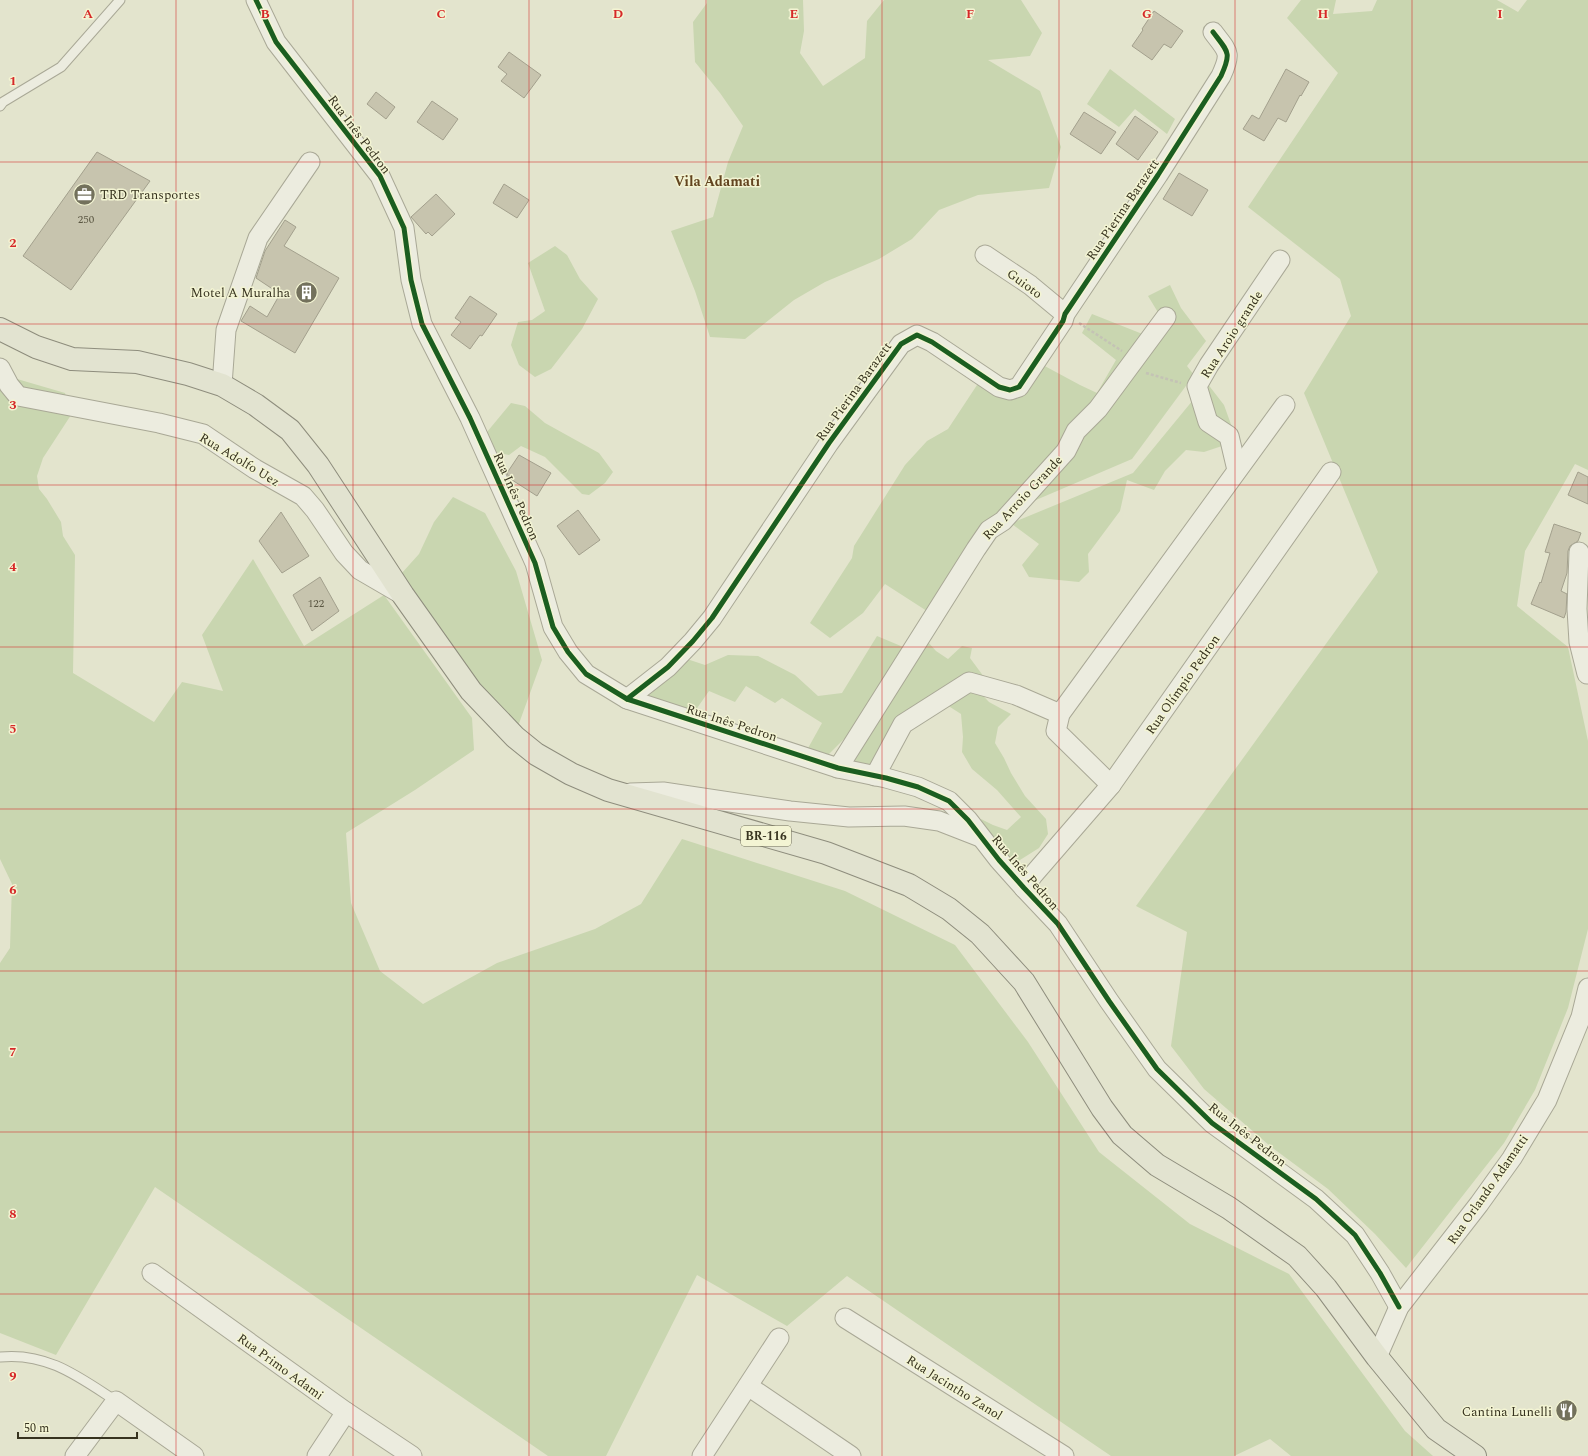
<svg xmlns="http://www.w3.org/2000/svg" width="1588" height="1456" font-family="Spectral,serif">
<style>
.green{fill:#c9d6b0}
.building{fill:#c7c4ae;stroke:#a3a08d}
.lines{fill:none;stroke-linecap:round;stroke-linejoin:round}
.service-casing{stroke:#a9a896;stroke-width:11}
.minor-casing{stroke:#a9a896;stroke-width:21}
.primary-casing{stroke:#8e8d7d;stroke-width:24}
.path{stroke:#c4c3b5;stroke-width:2.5;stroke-dasharray:3 2;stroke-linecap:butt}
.service{stroke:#ececdf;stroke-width:9}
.minor{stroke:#ececdf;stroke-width:19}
.primary{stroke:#e2e3d0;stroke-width:22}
.cycleway-casing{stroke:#f3f4d3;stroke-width:8}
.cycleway{stroke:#1b5e20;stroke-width:5}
.grid{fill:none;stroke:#d62828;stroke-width:1;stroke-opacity:0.55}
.labels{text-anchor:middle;stroke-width:3;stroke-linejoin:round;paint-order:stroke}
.number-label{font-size:11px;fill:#5b5743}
.shield{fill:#f3f4d3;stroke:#6f6d55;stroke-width:1}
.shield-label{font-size:12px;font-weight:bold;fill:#37331f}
.street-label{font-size:13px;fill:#37331f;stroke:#f3f4d3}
.poi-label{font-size:13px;fill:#37331f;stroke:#f3f4d3;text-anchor:end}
.neighbourhood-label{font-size:14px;font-weight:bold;fill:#62441f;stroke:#f3f4d3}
.grid-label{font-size:13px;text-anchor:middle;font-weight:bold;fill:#d62828;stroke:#f3f4d3;stroke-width:3;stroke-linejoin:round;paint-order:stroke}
</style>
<rect width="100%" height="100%" fill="#e3e4cd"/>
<g class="green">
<polygon points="707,0 803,0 804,31 800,53 823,86 865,58 867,21 884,0 1021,0 1042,33 1030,56 988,60 1040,91 1061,147 1049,188 978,195 939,210 912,239 879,259 825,282 794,300 745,339 710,337 695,291 671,231 713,217 728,162 743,126 720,93 695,62 693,22 707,3"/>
<polygon points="1301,0 1336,0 1333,14 1372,11 1377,0 1497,0 1518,12 1527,0 1588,0 1588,470 1575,464 1525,551 1517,606 1568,647 1588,741 1588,929 1568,1008 1535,1090 1504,1143 1406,1268 1375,1234 1328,1189 1270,1146 1204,1089 1171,1046 1187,932 1136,906 1378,572 1304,393 1351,316 1340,279 1248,207 1338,73 1287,18"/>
<polygon points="1110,69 1175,119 1167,134 1135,109 1119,127 1087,104"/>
<polygon points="555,246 567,255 580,279 598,299 582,329 551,369 535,377 519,365 511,345 518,322 532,320 545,311 528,263"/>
<polygon points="1170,285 1181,308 1206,341 1187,366 1194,375 1132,459 984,522 930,613 885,584 863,613 830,638 810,623 852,558 854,546 905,465 927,441 948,429 979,382 1010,399 1021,393 1041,364 1080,385 1097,393 1116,360 1082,333 1092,314 1145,335 1159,314 1148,296"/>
<polygon points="0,374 65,393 71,415 43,458 37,476 39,489 47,499 61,522 63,536 75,555 73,673 154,722 182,682 223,691 202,635 253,559 304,646 384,595 472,718 474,750 415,790 346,833 351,903 380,971 423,1004 497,963 595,929 641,904 682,839 845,891 955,945 1028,1042 1099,1152 1190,1224 1289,1274 1405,1431 1433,1456 1291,1456 1270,1439 1234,1456 1111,1456 847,1276 787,1326 697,1275 606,1456 548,1456 155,1187 56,1355 0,1333 0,963 10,948 12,884 0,859"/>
<polygon points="1207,383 1224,405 1233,430 1225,445 1204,452 1186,450 1165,471 1154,490 1127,480 1120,511 1088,554 1089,572 1079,582 1029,577 1022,565 1039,544 1012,524 1019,520 1133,473"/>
<polygon points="511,403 525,406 545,423 599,453 613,472 605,483 589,495 582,494 545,457 521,446 509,455 489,451 487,432"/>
<polygon points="453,497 485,513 516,571 542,660 517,729 481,692 401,574 419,554 434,522"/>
<polygon points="877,636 908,649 862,725 844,739 825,758 807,750 822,723 782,698 775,703 746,686 735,702 709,691 693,714 646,698 657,684 687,659 705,665 728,655 758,656 795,675 818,696 842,693"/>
<polygon points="928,642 936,651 948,659 962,646 972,648 970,658 984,677 974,686 989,702 1011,714 998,727 995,743 1004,758 1011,773 1025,796 1046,819 1048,834 1039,848 1009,867 985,832 981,819 993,825 1007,830 1021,817 997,790 972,769 962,752 963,737 961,714 936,698 870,771 847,767"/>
</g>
<g class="building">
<polygon points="1154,11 1183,31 1171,48 1164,44 1152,60 1132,46 1143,30 1142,29"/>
<polygon points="509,52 541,75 524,98 501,81 507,74 498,67"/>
<polygon points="1286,69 1309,82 1301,96 1300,95 1286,122 1278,118 1264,141 1243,129 1252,115 1259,119"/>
<polygon points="376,92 395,107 386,119 367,104"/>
<polygon points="432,101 458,119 443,140 417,122"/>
<polygon points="1084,112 1116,132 1101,154 1070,134"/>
<polygon points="1135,116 1158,132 1138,160 1116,144"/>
<polygon points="97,152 150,181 71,290 23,256"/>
<polygon points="1179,173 1208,190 1192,216 1163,199"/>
<polygon points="504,184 529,200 517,218 493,203"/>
<polygon points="436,194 455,214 432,236 428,232 426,234 411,217"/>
<polygon points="285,220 296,227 284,246 339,278 295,353 241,321 250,306 267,317 280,294 256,278 265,251"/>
<polygon points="470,296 497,314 482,336 480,335 470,349 451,335 461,322 455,318"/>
<polygon points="519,455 551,473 537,496 509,478 507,473"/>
<polygon points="1578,472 1588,477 1588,504 1568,495"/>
<polygon points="578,510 600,540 579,555 557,526"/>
<polygon points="281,512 309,556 282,573 259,541"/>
<polygon points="1554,524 1581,533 1578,541 1570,546 1568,551 1567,573 1561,591 1567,594 1566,612 1564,618 1531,604 1540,582 1541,583 1550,553 1545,552"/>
<polygon points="320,577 339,611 312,631 293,595"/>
</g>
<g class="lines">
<defs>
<g id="service">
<polyline points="0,106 3,102 61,67 120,0"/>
<path d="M0 1357C47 1352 79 1377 116 1401"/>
</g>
<g id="minor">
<polyline points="256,0 276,42 380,176 404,228 411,280 422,324 470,418 535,563 553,627 568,652 586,674 627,699 838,768 886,778 918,787 949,801 968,820 999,860 1024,888 1058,924 1109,1001 1157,1069 1212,1123 1316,1199 1355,1235 1380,1273 1399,1307"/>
<polyline points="985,255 1030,285 1065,314"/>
<polyline points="0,368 9,385 18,396 159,423 203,434 255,469 303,496 315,510 344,553 360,570 403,595"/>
<polyline points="222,385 226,330 258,238 310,162"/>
<polyline points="1237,470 1229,436 1208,422 1197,386 1209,365 1280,260"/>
<polyline points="1579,552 1577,609 1579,642 1587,674"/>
<path d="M627 699 668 667 693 641 712 618 829 443 901 344 917 335 932 342 999 387 1010 390 1019 387 1063 321 1065 314 1158 175 1221 76C1232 52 1228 52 1213 32"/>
<polyline points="838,768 976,549 989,530 1003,521 1066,451 1076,431 1098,409 1166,317"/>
<polyline points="875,776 903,724 969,682 1016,695 1060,714"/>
<polyline points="1111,785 1056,731 1060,714 1285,405"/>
<polyline points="630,793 663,792 790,811 849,817 904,816 939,821 980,837"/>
<polyline points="1024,888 1033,875 1111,785 1331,472"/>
<polyline points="152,1273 346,1412 412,1456"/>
<polyline points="845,1318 1064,1456"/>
<polyline points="1377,1357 1399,1307 1479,1204 1512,1158 1547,1100 1581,1017 1588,988"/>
<polyline points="748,1386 851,1456"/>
<polyline points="75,1456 116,1401 194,1456"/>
<polyline points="317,1456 346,1412"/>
<polyline points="702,1456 779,1338"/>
</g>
<polyline id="primary" points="0,329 36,347 72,359 137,362 188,374 222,385 256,405 290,430 318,465 403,595 471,691 515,737 536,754 571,774 608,790 826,853 909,885 949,909 980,934 1024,982 1102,1108 1122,1135 1157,1165 1229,1208 1297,1256 1326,1288 1377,1357 1436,1429 1475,1456"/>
</defs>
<use href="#service" class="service-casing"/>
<use href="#minor" class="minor-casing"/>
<use href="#primary" class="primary-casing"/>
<g class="path">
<polyline points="1079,323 1122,351"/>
<polyline points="1146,373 1181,383"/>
</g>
<use href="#service" class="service"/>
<use href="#minor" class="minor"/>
<use href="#primary" class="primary"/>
<defs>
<g id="cycleway">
<polyline points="256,0 276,42 380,176 404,228 411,280 422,324 470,418 535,563 553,627 568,652 586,674 627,699 838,768 886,778 918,787 949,801 968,820 999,860 1024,888 1058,924 1109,1001 1157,1069 1212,1123 1316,1199 1355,1235 1380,1273 1399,1307"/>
<path d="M627 699 668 667 693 641 712 618 829 443 901 344 917 335 932 342 999 387 1010 390 1019 387 1063 321 1065 314 1158 175 1221 76C1232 52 1228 52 1213 32"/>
</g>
</defs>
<use href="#cycleway" class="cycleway-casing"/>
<use href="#cycleway" class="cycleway"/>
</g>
<path class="grid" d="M176 0V1456M353 0V1456M529 0V1456M706 0V1456M882 0V1456M1059 0V1456M1235 0V1456M1412 0V1456M0 162H1588M0 324H1588M0 485H1588M0 647H1588M0 809H1588M0 971H1588M0 1132H1588M0 1294H1588"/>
<defs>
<symbol id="office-disc" viewBox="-11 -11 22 22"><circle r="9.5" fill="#73715c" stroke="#f3f4d3"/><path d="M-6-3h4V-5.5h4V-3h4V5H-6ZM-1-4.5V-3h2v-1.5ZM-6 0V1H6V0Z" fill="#fff"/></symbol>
<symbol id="building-disc" viewBox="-11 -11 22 22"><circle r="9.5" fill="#73715c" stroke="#f3f4d3"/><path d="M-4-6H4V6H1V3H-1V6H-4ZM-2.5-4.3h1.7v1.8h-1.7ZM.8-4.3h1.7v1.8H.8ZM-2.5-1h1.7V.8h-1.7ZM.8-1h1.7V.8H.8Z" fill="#fff"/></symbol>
<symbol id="restaurant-disc" viewBox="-11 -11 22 22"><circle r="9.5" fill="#73715c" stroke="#f3f4d3"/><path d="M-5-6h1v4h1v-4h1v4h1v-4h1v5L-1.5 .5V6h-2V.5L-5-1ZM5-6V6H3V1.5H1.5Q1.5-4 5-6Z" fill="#fff"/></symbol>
</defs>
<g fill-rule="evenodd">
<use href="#office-disc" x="72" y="182" width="25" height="25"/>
<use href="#building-disc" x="294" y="280" width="25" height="25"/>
<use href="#restaurant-disc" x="1554" y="1398" width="25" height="25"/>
</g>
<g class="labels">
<g class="number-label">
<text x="86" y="223">250</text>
<text x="316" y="607">122</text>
</g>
<rect class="shield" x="741" y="826" width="50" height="20" rx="3"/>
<g class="shield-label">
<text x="766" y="840">BR-116</text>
</g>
<g class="street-label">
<text transform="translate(360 134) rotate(53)" y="5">Rua Inês Pedron</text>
<text transform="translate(1122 209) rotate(-56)" y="5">Rua Pierina Barazett</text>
<text transform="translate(1025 283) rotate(36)" y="5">Guioto</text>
<text transform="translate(1231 334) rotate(-57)" y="5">Rua Aroio grande</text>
<text transform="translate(853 391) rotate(-54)" y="5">Rua Pierina Barazett</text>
<text transform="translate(240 459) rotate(31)" y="5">Rua Adolfo Uez</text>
<text transform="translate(517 496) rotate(66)" y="5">Rua Inês Pedron</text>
<text transform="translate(1022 497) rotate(-47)" y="5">Rua Arroio Grande</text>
<text transform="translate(1182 684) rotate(-55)" y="5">Rua Olímpio Pedron</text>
<text transform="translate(732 722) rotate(18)" y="5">Rua Inês Pedron</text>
<text transform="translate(1026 872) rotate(49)" y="5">Rua Inês Pedron</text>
<text transform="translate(1248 1134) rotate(38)" y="5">Rua Inês Pedron</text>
<text transform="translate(1487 1189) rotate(-55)" y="5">Rua Orlando Adamatti</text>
<text transform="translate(281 1366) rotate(36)" y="5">Rua Primo Adami</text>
<text transform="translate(955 1387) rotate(32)" y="5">Rua Jacintho Zanol</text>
</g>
<g class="poi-label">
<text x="100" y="199" text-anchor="start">TRD Transportes</text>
<text x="290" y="297">Motel A Muralha</text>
<text x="1552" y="1416">Cantina Lunelli</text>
</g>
<g class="neighbourhood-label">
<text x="717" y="186">Vila Adamati</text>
</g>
</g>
<g class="grid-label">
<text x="88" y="18">A</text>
<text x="265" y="18">B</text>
<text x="441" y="18">C</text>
<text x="618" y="18">D</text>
<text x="794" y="18">E</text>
<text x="970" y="18">F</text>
<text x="1147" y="18">G</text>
<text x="1323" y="18">H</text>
<text x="1500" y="18">I</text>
<text x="13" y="85">1</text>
<text x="13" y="247">2</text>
<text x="13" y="409">3</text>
<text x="13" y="571">4</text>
<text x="13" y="733">5</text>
<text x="13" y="894">6</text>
<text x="13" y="1056">7</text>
<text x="13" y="1218">8</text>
<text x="13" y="1380">9</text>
</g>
<path d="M18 1432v6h119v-6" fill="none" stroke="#37331f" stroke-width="2"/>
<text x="24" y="1432" font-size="12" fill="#37331f" stroke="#f3f4d3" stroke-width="3" paint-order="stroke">50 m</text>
</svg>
